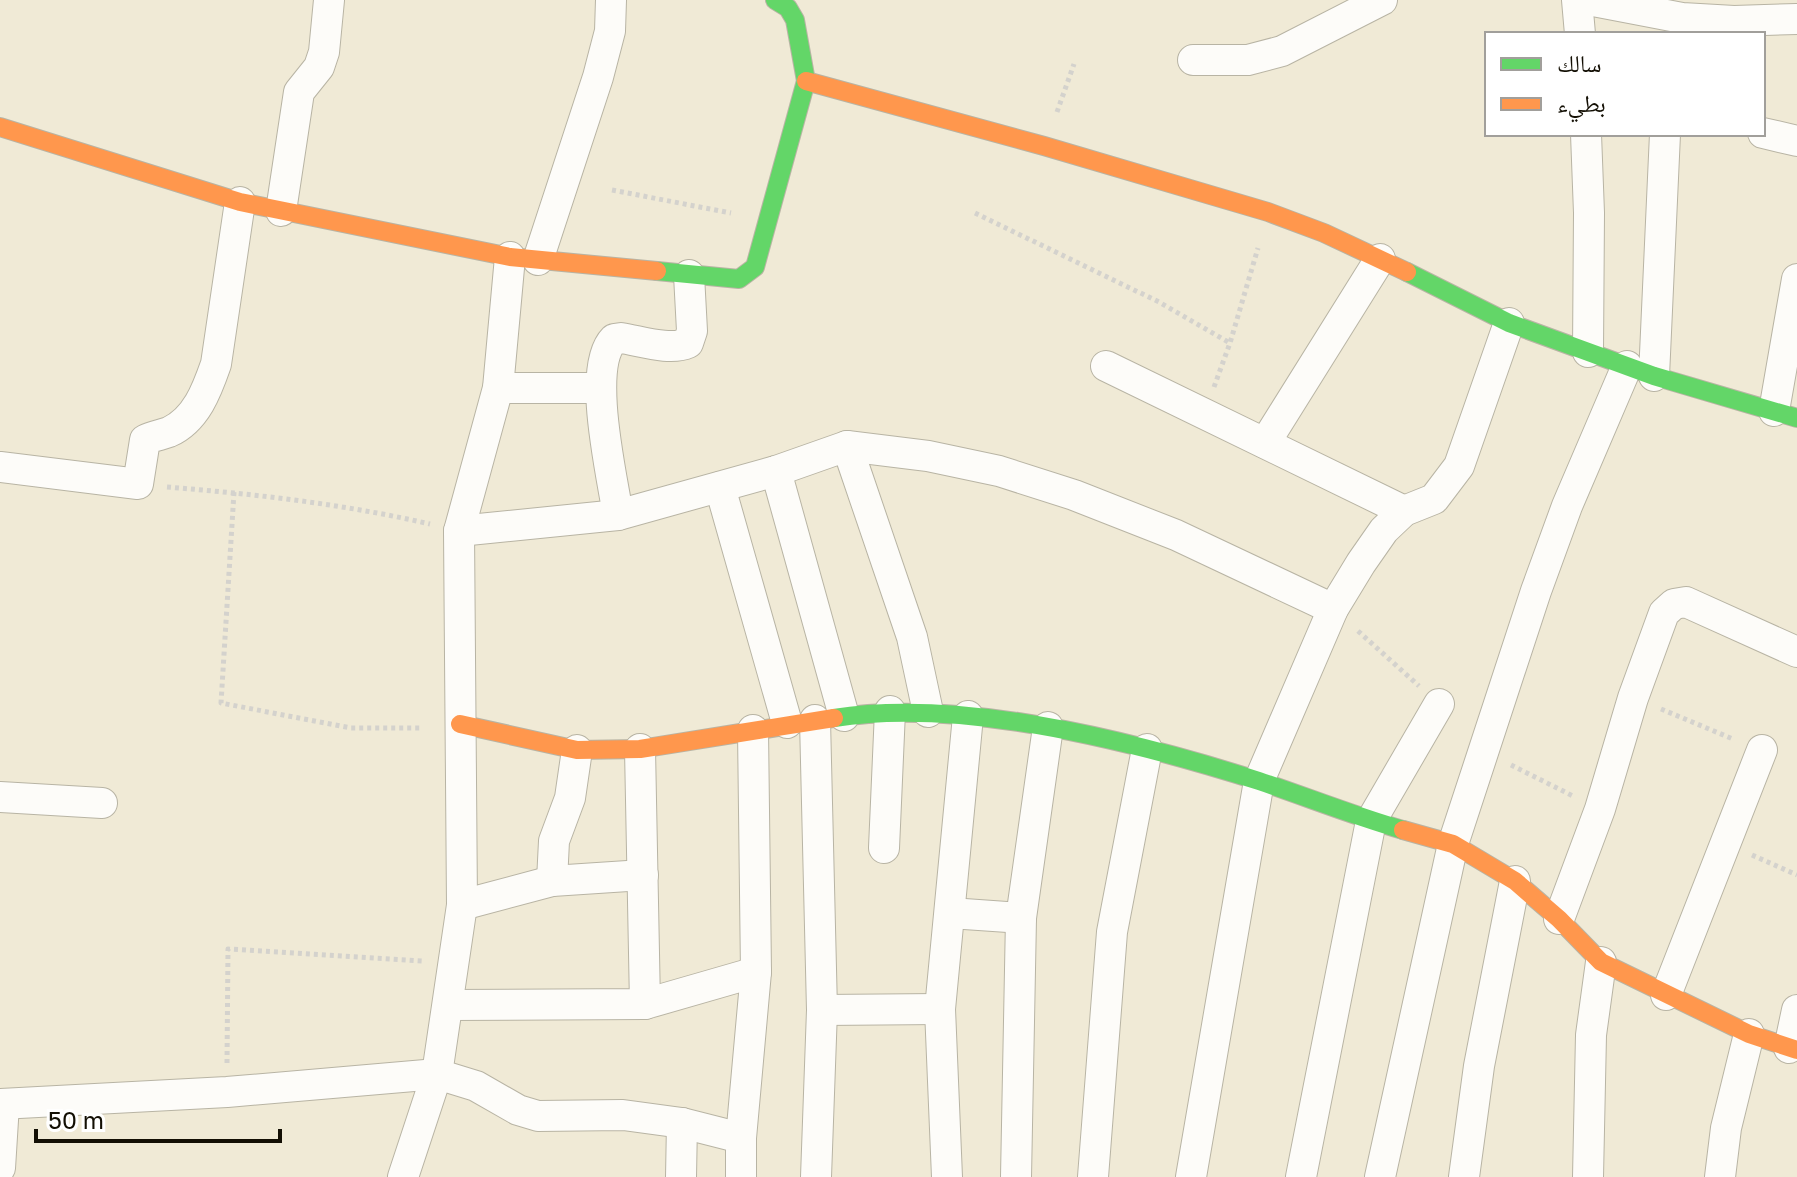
<svg xmlns="http://www.w3.org/2000/svg" width="1797" height="1177" font-family="'Golos Text','Noto Naskh Arabic',sans-serif">
<style>
.lines{fill:none;stroke-linecap:round;stroke-linejoin:round}
.street-casing{stroke:#b8b4a4;stroke-width:32}
.fast-casing{stroke:#b8b4a4;stroke-width:20}
.slow-casing{stroke:#b8b4a4;stroke-width:20}
.path{stroke:#d4d2cd;stroke-width:5;stroke-dasharray:4 4;stroke-linecap:butt}
.street{stroke:#fdfcf9;stroke-width:30}
.fast{stroke:#63d668;stroke-width:18}
.slow{stroke:#ff974d;stroke-width:18}
</style>
<rect width="100%" height="100%" fill="#f0ead6"/>
<g class="lines">
<defs>
<g id="street">
<polyline points="1577,0 1580,34"/>
<polyline points="1588,0 1682,18 1734,21 1797,19"/>
<polyline points="1193,60 1248,60 1282,51 1382,0"/>
<polyline points="1763,133 1797,141"/>
<polyline points="1586,134 1589,213 1588,352"/>
<polyline points="281,211 299,92 319,67 324,52 329,0"/>
<polyline points="538,260 598,77 610,31 611,0"/>
<polyline points="1106,366 1404,511"/>
<polyline points="1654,376 1665,134"/>
<polyline points="498,388 599,388"/>
<polyline points="1774,411 1797,279"/>
<polyline points="1265,443 1380,259"/>
<polyline points="847,446 912,637 928,712"/>
<path d="M0 467 138 484 145 440C153 436 161 435 169 432 196 420 207 390 216 364L240 202"/>
<polyline points="776,471 844,716"/>
<polyline points="720,487 787,723"/>
<path d="M618 515C612 475 586 367 614 339L621 338C641 341 670 351 688 343L692 331 689 275"/>
<polyline points="459,531 618,515 776,471 847,446 928,456 999,471 1074,495 1176,535 1333,609"/>
<polyline points="815,720 822,1010 816,1177"/>
<polyline points="640,749 645,1004"/>
<polyline points="0,797 102,803"/>
<polyline points="884,848 890,711"/>
<polyline points="552,881 554,841 570,798 577,750"/>
<polyline points="462,905 552,881 643,875"/>
<polyline points="950,913 1021,918"/>
<polyline points="1559,919 1600,809 1633,698 1664,613 1674,604 1686,602 1797,652"/>
<polyline points="1666,995 1762,750"/>
<polyline points="448,1005 645,1004 756,972"/>
<polyline points="822,1010 940,1009"/>
<polyline points="1789,1048 1797,1010"/>
<polyline points="0,1104 227,1092 437,1074 476,1086 518,1110 538,1116 623,1115 682,1123 741,1138"/>
<polyline points="0,1168 4,1104"/>
<polyline points="403,1177 437,1074 462,905 459,531 498,388 510,257"/>
<polyline points="681,1177 682,1123"/>
<polyline points="741,1177 741,1138 756,972 753,730"/>
<polyline points="947,1177 940,1009 968,716"/>
<polyline points="1016,1177 1021,918 1048,727"/>
<polyline points="1093,1177 1112,932 1147,749"/>
<polyline points="1191,1177 1259,781 1333,609 1361,563 1384,530 1404,511 1434,499 1459,466 1509,323"/>
<polyline points="1301,1177 1371,821 1439,704"/>
<polyline points="1380,1177 1453,844 1536,591 1567,506 1627,366"/>
<polyline points="1464,1177 1479,1066 1515,881"/>
<polyline points="1588,1177 1591,1035 1601,962"/>
<polyline points="1720,1177 1726,1128 1749,1034"/>
</g>
<g id="fast">
<polyline points="657,271 739,279 755,267 806,81 795,20 788,8 775,0"/>
<polyline points="1407,272 1509,323 1654,376 1797,418"/>
<path d="M834 718C962 697 1136 742 1259 781 1307 797 1354 816 1403 830"/>
</g>
<g id="slow">
<polyline points="806,81 1044,146 1268,212 1324,233 1407,272"/>
<polyline points="0,127 240,202 510,257 657,271"/>
<polyline points="460,724 577,750 640,749 834,718"/>
<polyline points="1403,830 1453,844 1515,881 1559,919 1601,962 1749,1034 1797,1050"/>
</g>
</defs>
<use href="#street" class="street-casing"/>
<use href="#fast" class="fast-casing"/>
<use href="#slow" class="slow-casing"/>
<g class="path">
<polyline points="1057,112 1074,64"/>
<polyline points="612,190 731,213"/>
<polyline points="975,213 1159,302 1230,343"/>
<polyline points="1214,387 1230,343 1258,248"/>
<path d="M167 487C255 494 343 504 430 524"/>
<polyline points="234,492 221,703 351,728 422,728"/>
<polyline points="1358,631 1419,686"/>
<polyline points="1661,709 1733,739"/>
<polyline points="1511,765 1573,796"/>
<polyline points="1752,855 1797,875"/>
<polyline points="227,1063 228,949 423,961"/>
</g>
<use href="#street" class="street"/>
<use href="#fast" class="fast"/>
<use href="#slow" class="slow"/>
</g>
<rect x="1485" y="32" width="280" height="104" fill="#ffffff" stroke="#a19f9b" stroke-width="2"/>
<rect x="1501" y="58" width="40" height="12" fill="#63d668" stroke="#a19f9b" stroke-width="2"/>
<text x="1557" y="72" font-size="24" fill="#130f04">سالك</text>
<rect x="1501" y="98" width="40" height="12" fill="#ff974d" stroke="#a19f9b" stroke-width="2"/>
<text x="1557" y="112" font-size="24" fill="#130f04">بطيء</text>
<path d="M36 1129v12h244v-12" fill="none" stroke="#130f04" stroke-width="4"/>
<text x="48" y="1129" font-size="24" fill="#130f04" stroke="#ffffff" stroke-width="6" paint-order="stroke">50 m</text>
</svg>
